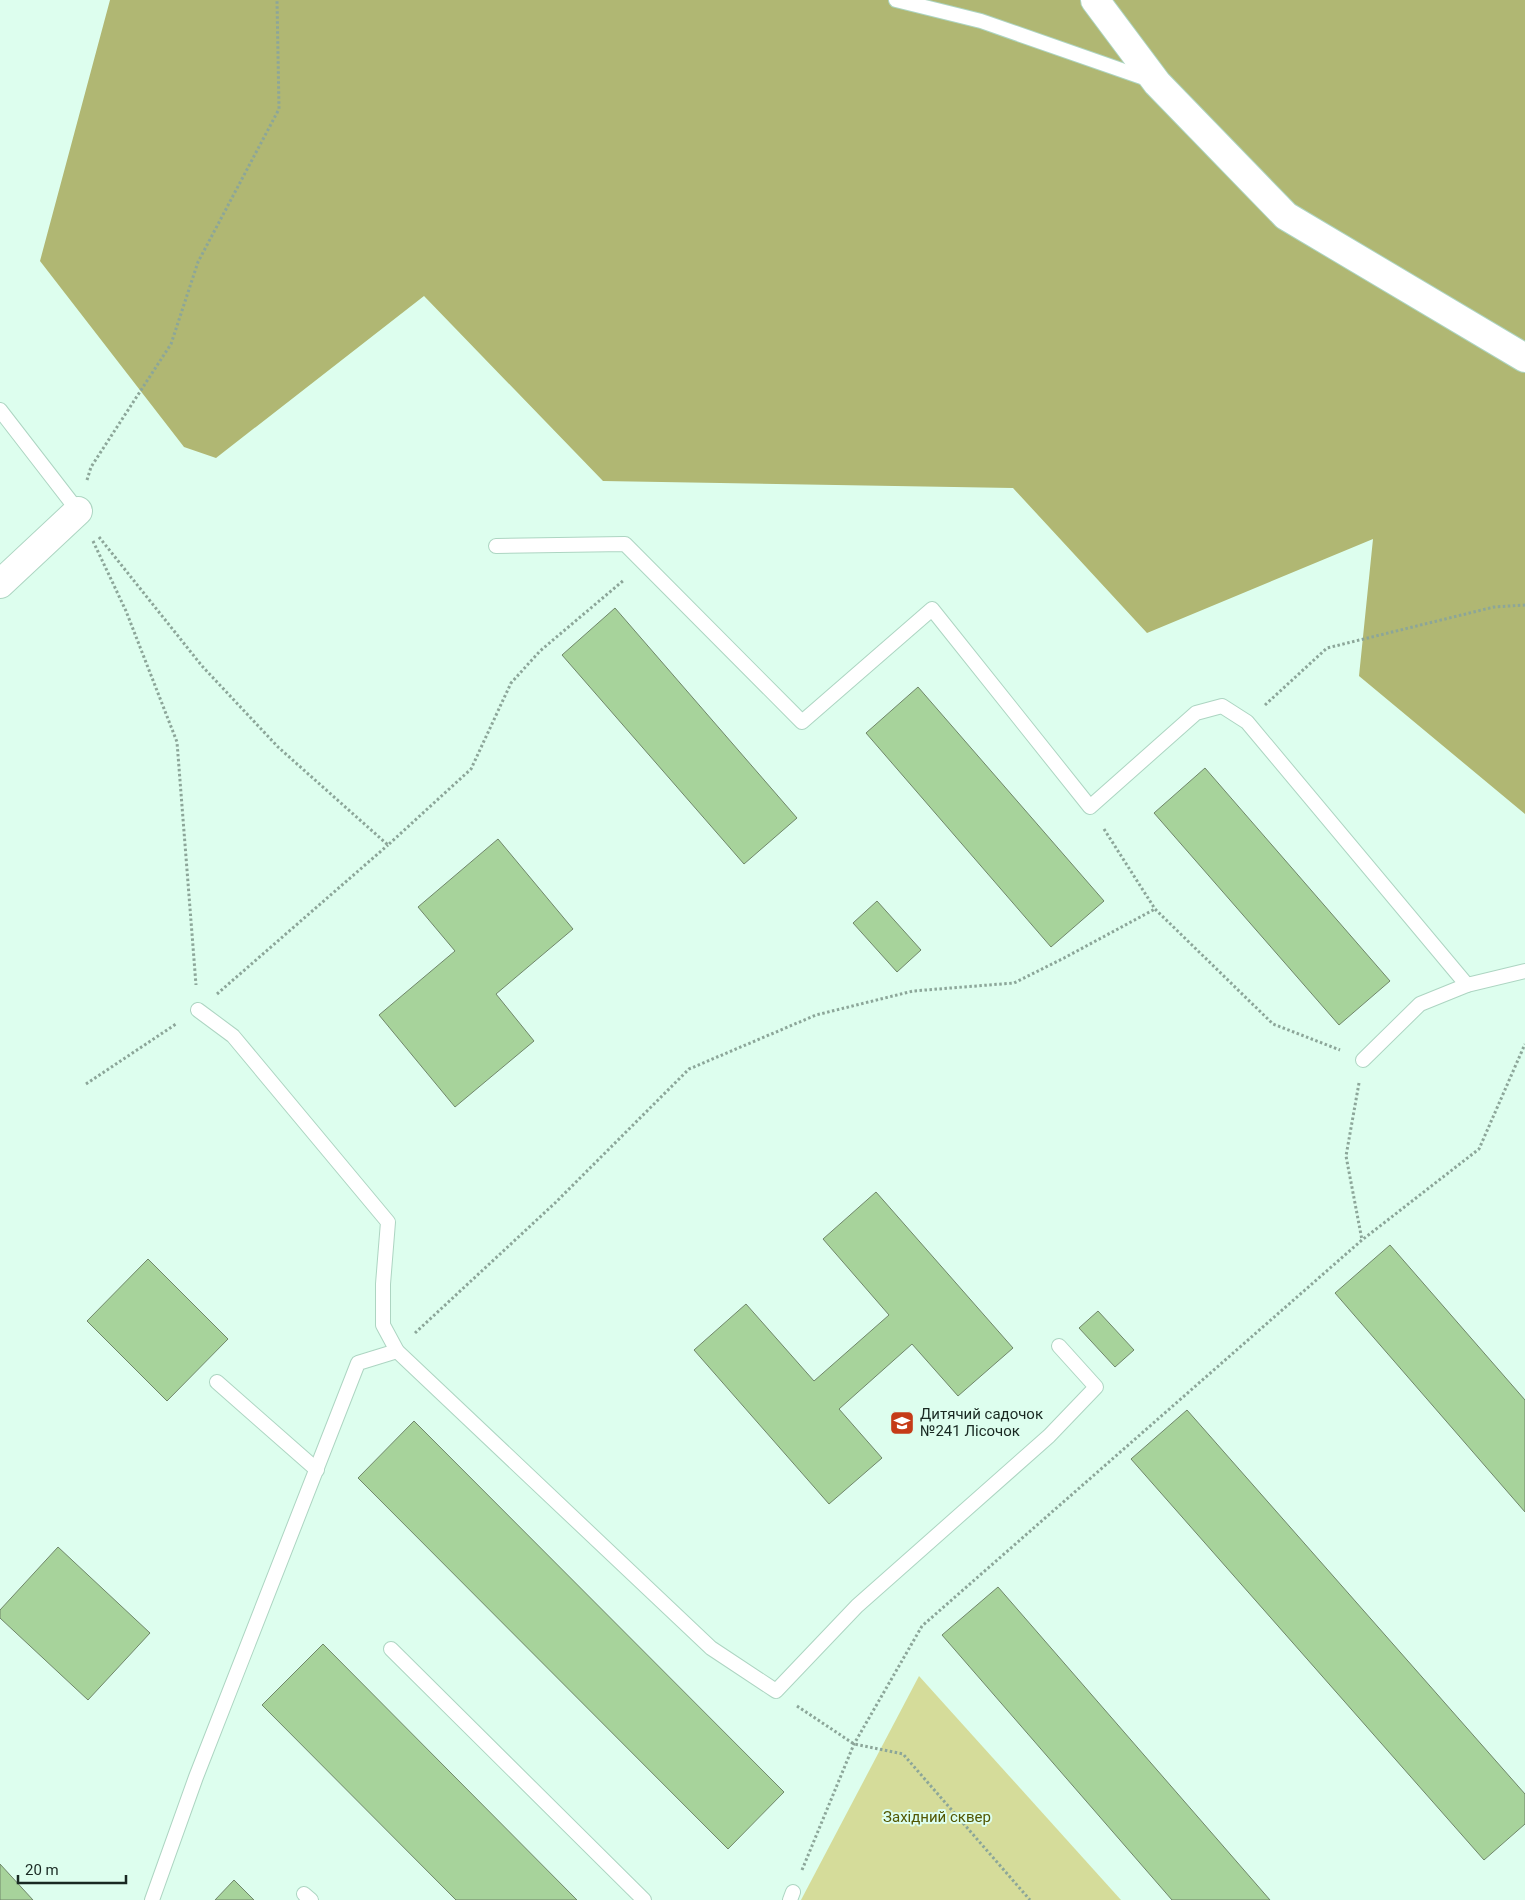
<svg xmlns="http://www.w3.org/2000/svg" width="1525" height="1900" font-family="Roboto,sans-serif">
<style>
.green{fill:#d5dc9a}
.forest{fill:#b0b773}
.building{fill:#a7d39b;stroke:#70876a}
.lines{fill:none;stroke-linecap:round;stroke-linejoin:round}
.service-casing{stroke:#add5c2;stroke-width:16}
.minor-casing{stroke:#add5c2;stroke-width:30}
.path{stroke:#8ca699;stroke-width:3;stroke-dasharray:2.5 2.5;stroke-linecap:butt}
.service{stroke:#fff;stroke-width:14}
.minor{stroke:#fff;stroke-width:28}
.labels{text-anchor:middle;stroke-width:4;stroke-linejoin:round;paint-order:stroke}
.poi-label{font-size:15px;fill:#192922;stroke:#ddfeee;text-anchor:start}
.park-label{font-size:15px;fill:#525702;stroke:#ddfeee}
</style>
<rect width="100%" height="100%" fill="#ddfeee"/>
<polygon class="green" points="919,1676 1121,1900 801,1900"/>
<polygon class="forest" points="110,0 1525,0 1525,814 1359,676 1373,539 1147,633 1013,488 603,481 424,296 216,458 184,447 40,261"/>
<g class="building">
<polygon points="615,608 797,818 744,864 562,655"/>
<polygon points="918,687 1104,901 1051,947 866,733"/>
<polygon points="1205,768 1390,981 1339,1025 1154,813"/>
<polygon points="498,839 573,929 496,994 534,1041 455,1107 379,1015 455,951 418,907"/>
<polygon points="877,901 921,950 897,972 853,923"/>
<polygon points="876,1192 1013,1348 958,1396 912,1344 839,1409 882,1458 829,1504 694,1350 746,1304 814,1381 889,1315 823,1239"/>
<polygon points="1390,1245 1525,1400 1525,1512 1335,1293"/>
<polygon points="148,1259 228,1339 167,1401 87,1321"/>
<polygon points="1098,1311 1134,1350 1115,1367 1079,1328"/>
<polygon points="1187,1410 1525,1794 1525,1824 1484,1860 1131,1459"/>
<polygon points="414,1421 784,1792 728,1849 358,1478"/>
<polygon points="58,1547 150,1633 88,1700 0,1618 0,1610"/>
<polygon points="998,1587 1270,1900 1172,1900 942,1635"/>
<polygon points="323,1644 577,1900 456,1900 262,1705"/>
<polygon points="0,1864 33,1900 0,1900"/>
<polygon points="234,1880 254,1900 215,1900"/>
</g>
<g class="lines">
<defs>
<g id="service">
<polyline points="896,0 981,21 1150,80"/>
<polyline points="0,410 78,511"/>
<polyline points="496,546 625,544 802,722 932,609 1090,807 1196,713 1222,706 1247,722 1467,985"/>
<polyline points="198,1010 233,1036 388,1222 383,1284 383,1325 397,1351 711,1648 776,1691 857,1606 1049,1436 1096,1387 1059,1346"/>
<polyline points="1363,1060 1420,1004 1467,985 1525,971"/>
<polyline points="217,1382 317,1470"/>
<polyline points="391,1649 644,1900"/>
<polyline points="304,1894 311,1900"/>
<polyline points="152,1900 196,1777 358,1363 397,1351"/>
<polyline points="790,1900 793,1892"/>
</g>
<g id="minor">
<polyline points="1095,0 1157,83 1286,216 1525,358"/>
<polyline points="0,584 78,511"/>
</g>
</defs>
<use href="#service" class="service-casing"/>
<use href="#minor" class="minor-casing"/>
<g class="path">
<polyline points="87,480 91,467 171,344 198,262 279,109 277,0"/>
<polyline points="99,537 202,666 278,747 388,845 471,769 511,683 540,651 624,580"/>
<polyline points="93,541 126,611 177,742 196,985"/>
<polyline points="1265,705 1327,648 1494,607 1525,605"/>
<polyline points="1104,829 1155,909 1273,1024 1340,1050"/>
<polyline points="217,994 388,845"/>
<polyline points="1359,1083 1346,1156 1362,1240"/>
<polyline points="86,1084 176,1024"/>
<polyline points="415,1333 555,1203 689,1069 816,1015 913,991 1014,983 1064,958 1155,909"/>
<polyline points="797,1706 854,1744 903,1754 1030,1900"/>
<polyline points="802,1870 854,1744 922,1626 1362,1240 1479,1149 1525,1044"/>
</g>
<use href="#service" class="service"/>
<use href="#minor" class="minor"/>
</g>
<defs>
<symbol id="school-square" viewBox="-11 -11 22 22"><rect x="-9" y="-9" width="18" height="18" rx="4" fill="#c53b17" stroke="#ddfeee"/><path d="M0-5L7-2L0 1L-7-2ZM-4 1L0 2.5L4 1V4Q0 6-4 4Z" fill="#fff"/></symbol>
</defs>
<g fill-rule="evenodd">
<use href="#school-square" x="888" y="1409" width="28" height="28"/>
</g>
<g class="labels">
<g class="poi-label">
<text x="920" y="1419">Дитячий садочок<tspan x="920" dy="17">№241 Лісочок</tspan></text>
</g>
<g class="park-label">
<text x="937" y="1822">Західний сквер</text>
</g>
</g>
<path d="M18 1875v8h108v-8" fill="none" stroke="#192922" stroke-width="2.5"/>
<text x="25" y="1875" font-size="15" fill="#192922" stroke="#ddfeee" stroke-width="4" paint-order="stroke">20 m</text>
</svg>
